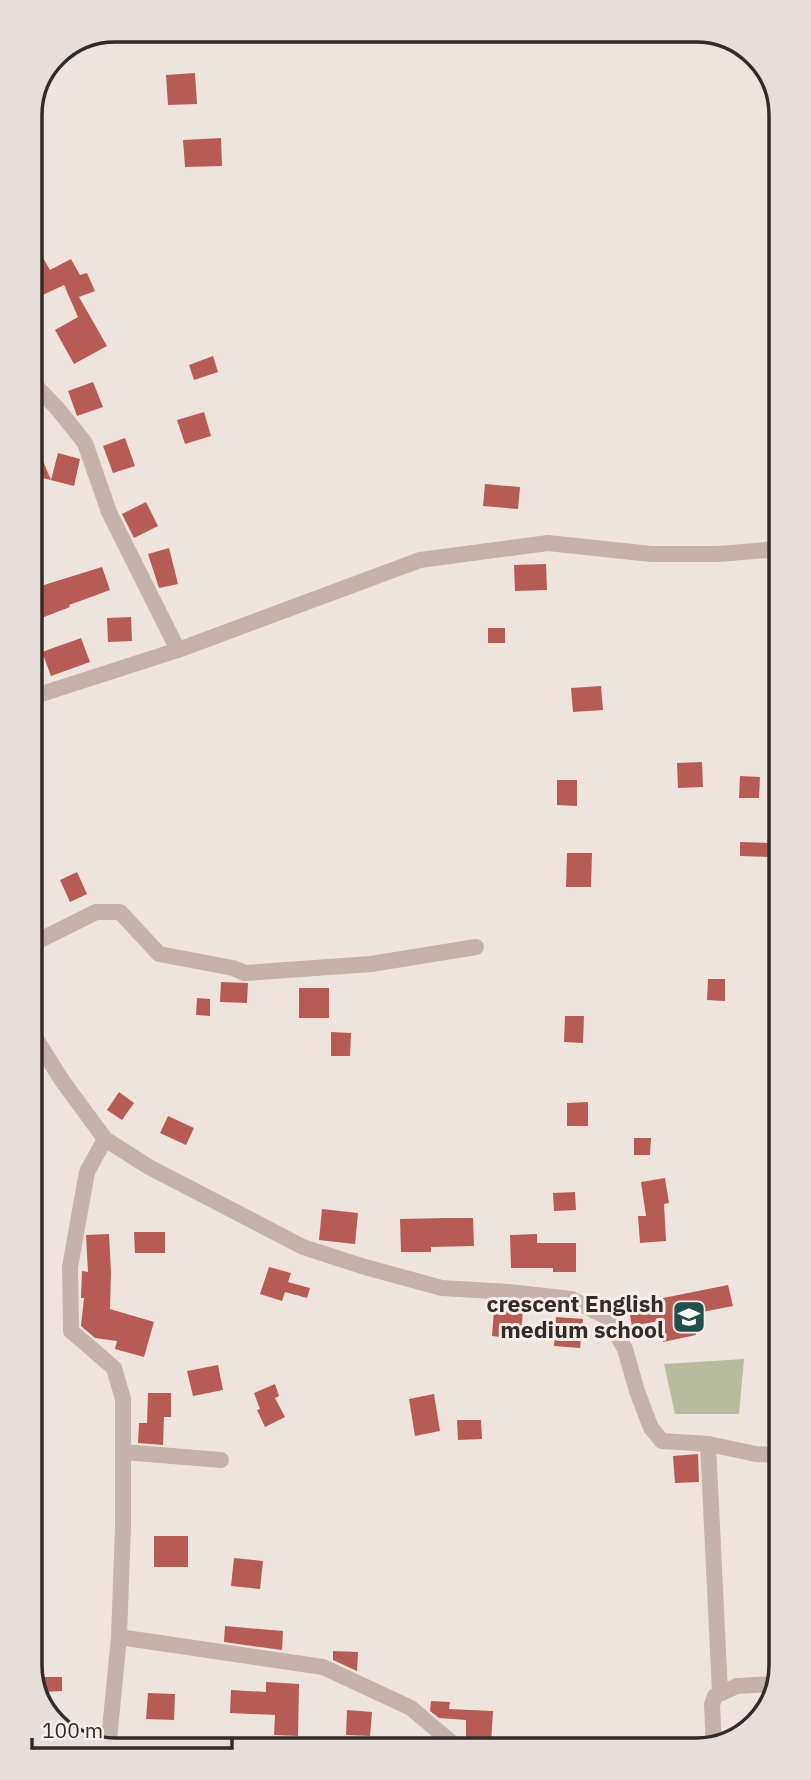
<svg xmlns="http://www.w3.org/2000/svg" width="811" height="1780" font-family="'IBM Plex Sans',sans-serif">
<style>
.green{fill:#b7bc9f}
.building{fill:#b65c54}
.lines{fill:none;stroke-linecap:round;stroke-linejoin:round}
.street{stroke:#c5b3ab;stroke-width:16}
.labels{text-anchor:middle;stroke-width:6;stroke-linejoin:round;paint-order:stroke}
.poi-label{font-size:23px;font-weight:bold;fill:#342b29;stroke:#f7eee9;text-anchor:end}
.rim{fill:none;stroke:#342b29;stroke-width:3.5}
</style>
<rect width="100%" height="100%" fill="#efe4dd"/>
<polygon class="green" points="744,1359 739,1414 675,1414 664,1364"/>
<g class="building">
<polygon points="195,73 197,104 168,105 166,75"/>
<polygon points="221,138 222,166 185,167 183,140"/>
<polygon points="30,235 50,270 71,259 80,275 87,273 95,291 79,297 107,346 74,364 55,330 78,317 64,285 30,301"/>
<polygon points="213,356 218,372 194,380 189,365"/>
<polygon points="93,382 103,407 77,416 68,391"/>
<polygon points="204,412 211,436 185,444 177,420"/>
<polygon points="125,438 135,466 113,473 103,446"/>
<polygon points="58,453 80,459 74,486 43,478 31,482 31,465 43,461 51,480"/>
<polygon points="485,484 520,487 518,509 483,506"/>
<polygon points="146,502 158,526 134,538 122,514"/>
<polygon points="169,548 178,584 159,588 148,554"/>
<polygon points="546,564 547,590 515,591 514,565"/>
<polygon points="102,567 110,590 69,605 70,607 31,622 31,589"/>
<polygon points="131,617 132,641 108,642 107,618"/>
<rect x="488" y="628" width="17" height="15"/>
<polygon points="81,638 90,662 51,676 42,652"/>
<polygon points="601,686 603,710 573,712 571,688"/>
<polygon points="702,762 703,787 678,788 677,763"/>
<polygon points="740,776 760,777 759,798 739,798"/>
<polygon points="557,780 577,780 577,806 557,805"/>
<polygon points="740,842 770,843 770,857 740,856"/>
<polygon points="567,853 592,853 591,887 566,887"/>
<polygon points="77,872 87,894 70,902 60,880"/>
<polygon points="708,979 725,979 725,1001 707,1000"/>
<polygon points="221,982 248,983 247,1003 220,1002"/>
<rect x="299" y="988" width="30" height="30"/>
<polygon points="197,998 210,999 210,1016 196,1015"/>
<polygon points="565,1016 584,1016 583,1043 564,1042"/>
<polygon points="331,1032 351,1033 350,1056 331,1056"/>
<polygon points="119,1092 134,1103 122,1120 107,1110"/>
<polygon points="588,1102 588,1126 567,1126 567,1103"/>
<polygon points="168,1116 194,1128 186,1145 160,1133"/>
<polygon points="634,1138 651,1138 650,1155 634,1155"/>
<polygon points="665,1178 669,1203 664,1204 666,1241 640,1243 638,1216 646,1216 641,1182"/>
<polygon points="575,1192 576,1210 554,1211 553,1193"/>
<polygon points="322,1209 358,1213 355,1244 319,1240"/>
<polygon points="447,1218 473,1218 474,1246 431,1247 431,1252 401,1252 400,1219"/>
<polygon points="134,1232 165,1232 165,1253 135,1253"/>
<polygon points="109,1234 111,1272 110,1309 154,1322 144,1357 115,1349 117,1341 95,1338 81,1326 84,1298 81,1298 82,1271 88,1272 86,1235"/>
<polygon points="537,1234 537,1243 576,1243 576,1272 553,1272 553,1268 511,1268 510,1235"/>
<polygon points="269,1267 291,1273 288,1282 310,1288 307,1298 285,1292 282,1301 260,1294"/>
<polygon points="728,1285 733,1306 692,1314 696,1335 663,1342 659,1321 632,1326 628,1305"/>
<polygon points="494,1310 523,1312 520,1339 492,1336"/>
<polygon points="556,1317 583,1319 580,1348 554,1346"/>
<polygon points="218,1365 223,1390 193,1396 187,1371"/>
<polygon points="275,1384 279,1396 275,1398 285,1417 265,1427 257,1410 260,1409 254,1393"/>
<polygon points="148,1393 171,1393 171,1417 164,1417 163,1445 138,1443 139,1423 147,1423"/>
<polygon points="434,1394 440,1431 415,1436 409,1399"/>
<polygon points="457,1420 481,1420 482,1439 458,1440"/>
<polygon points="698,1454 699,1482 675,1483 673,1456"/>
<rect x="154" y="1536" width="34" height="31"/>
<polygon points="234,1558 263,1561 260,1589 231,1586"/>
<polygon points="225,1626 283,1631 282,1650 224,1642"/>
<polygon points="333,1651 358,1652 357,1671 333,1660"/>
<polygon points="43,1677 62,1677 62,1691 44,1692"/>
<polygon points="266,1682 299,1684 298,1736 274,1735 275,1715 230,1713 231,1690 266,1692"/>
<polygon points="148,1693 175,1694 174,1720 146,1719"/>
<polygon points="431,1701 450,1702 449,1709 493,1711 491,1743 466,1741 466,1720 439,1718 430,1711"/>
<polygon points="347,1710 372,1712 370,1736 346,1735"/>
</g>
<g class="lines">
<g class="street">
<polyline points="31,381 57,408 85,443 109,512 178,650"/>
<polyline points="32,697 178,650 420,560 548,543 651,554 719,554 778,549"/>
<polyline points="32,944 96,912 120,912 159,954 233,968 245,973 371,964 476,947"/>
<polyline points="33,1034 61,1079 105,1139 149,1167 303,1247 365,1267 442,1288 509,1292 571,1299 607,1317 625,1349 637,1391 651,1428 662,1441 708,1444 756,1454 781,1455"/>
<polyline points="105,1139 87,1172 70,1267 71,1331 114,1368 123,1399 123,1527 119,1637 108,1750"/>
<polyline points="708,1444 720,1692"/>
<polyline points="123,1452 221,1460"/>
<polyline points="119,1637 323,1667 411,1708 458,1748"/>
<polyline points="714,1746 712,1705 715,1696 737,1686 775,1684"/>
</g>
</g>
<defs>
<symbol id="school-square" viewBox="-11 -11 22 22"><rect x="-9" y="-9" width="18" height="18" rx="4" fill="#24504c" stroke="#f7eee9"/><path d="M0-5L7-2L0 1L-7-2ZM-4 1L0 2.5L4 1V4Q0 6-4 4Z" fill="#fff"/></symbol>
</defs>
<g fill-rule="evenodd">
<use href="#school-square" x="670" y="1298" width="38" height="38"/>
</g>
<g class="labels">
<g class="poi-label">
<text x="664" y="1312">crescent English<tspan x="664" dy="26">medium school</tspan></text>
</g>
</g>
<path d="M0 0H811V1780H0ZM115 42H696A73 73 0 0 1 769 115V1665A73 73 0 0 1 696 1738H115A73 73 0 0 1 42 1665V115A73 73 0 0 1 115 42Z" fill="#e7deda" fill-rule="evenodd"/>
<path class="rim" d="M115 42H696A73 73 0 0 1 769 115V1665A73 73 0 0 1 696 1738H115A73 73 0 0 1 42 1665V115A73 73 0 0 1 115 42Z"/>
<path d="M32 1738v10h200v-10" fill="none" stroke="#342b29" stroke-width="3.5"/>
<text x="42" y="1738" font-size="21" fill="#342b29" stroke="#f7eee9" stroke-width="5" paint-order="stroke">100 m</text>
</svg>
